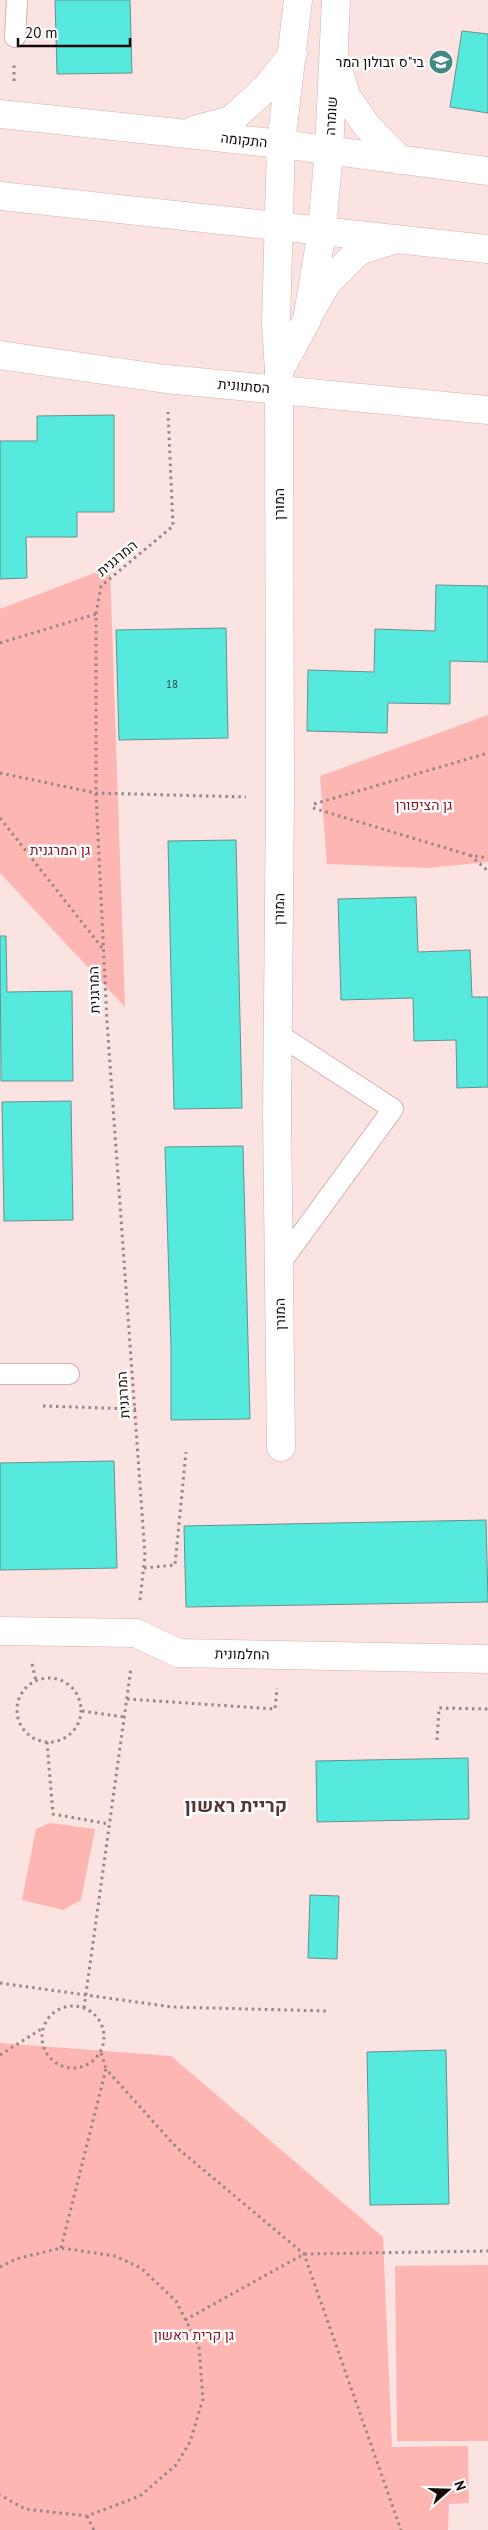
<svg xmlns="http://www.w3.org/2000/svg" width="488" height="2530" viewBox="0 0 488 2530" font-family="'PT Sans',Heebo,sans-serif">
  <style>
    .green { fill: #fdb6b2 }
    .building { fill: #56e9de; stroke: #68908c }
    .lines { fill: none; stroke-linecap: round; stroke-linejoin: round }
    .service-casing { stroke: #d6b0ae; stroke-width: 22 }
    .pedestrian-casing { stroke: #d6b0ae; stroke-width: 29 }
    .minor-casing { stroke: #d6b0ae; stroke-width: 29 }
    .tertiary-casing { stroke: #d6b0ae; stroke-width: 29 }
    .path { stroke: #988685; stroke-width: 3; stroke-dasharray: 2.5 4; stroke-linecap: butt }
    .service { stroke: #fff; stroke-width: 20 }
    .pedestrian { stroke: #fff; stroke-width: 28 }
    .minor { stroke: #fff; stroke-width: 28 }
    .tertiary { stroke: #fff; stroke-width: 28 }
    .labels { text-anchor: middle; dominant-baseline: central; stroke-width: 5; stroke-linejoin: round; paint-order: stroke }
    .number-label { font-size: 11px; fill: #26423e }
    .poi-label { font-size: 14px; fill: #160a09; stroke: #fff; text-anchor: end }
    .street-label { font-size: 14px; fill: #160a09; stroke: #fff }
    .park-label { font-size: 14px; fill: #8d1220; stroke: #fff }
    .district-label { font-size: 19px; font-weight: bold; fill: #553635; stroke: #fff }
  </style>
  <rect width="100%" height="100%" fill="#fbe3e2"/>
  <g class="green">
    <path d="M 110,567 L 125,1007 L 0,873 L 0,609 Z"/>
    <path d="M 488,715 L 488,862 L 428,868 L 327,864 L 320,776 Z"/>
    <path d="M 50,1823 L 95,1829 L 81,1900 L 63,1910 L 22,1900 L 36,1829 Z"/>
    <path d="M 0,2043 L 171,2056 L 383,2237 L 392,2447 L 468,2446 L 469,2503 L 449,2504 L 448,2530 L 0,2530 Z"/>
    <path d="M 488,2265 L 488,2441 L 397,2441 L 395,2266 Z"/>
  </g>
  <g class="building">
    <path d="M 55,0 L 130,0 L 132,73 L 57,74 Z"/>
    <path d="M 462,31 L 488,34 L 488,113 L 450,107 Z"/>
    <path d="M 114,415 L 114,512 L 77,512 L 77,537 L 26,537 L 27,578 L 0,579 L 0,441 L 37,441 L 37,416 Z"/>
    <path d="M 436,585 L 488,586 L 488,662 L 450,661 L 450,704 L 388,703 L 387,733 L 307,731 L 308,670 L 374,672 L 375,629 L 435,631 Z"/>
    <path d="M 226,628 L 228,738 L 119,740 L 116,630 Z"/>
    <path d="M 236,840 L 242,1108 L 174,1109 L 168,841 Z"/>
    <path d="M 416,897 L 418,952 L 470,950 L 472,997 L 488,997 L 488,1087 L 457,1088 L 456,1040 L 414,1041 L 413,998 L 341,1000 L 338,899 Z"/>
    <path d="M 0,936 L 6,936 L 7,992 L 72,991 L 73,1081 L 1,1081 Z"/>
    <path d="M 71,1101 L 73,1220 L 4,1221 L 2,1102 Z"/>
    <path d="M 243,1146 L 250,1419 L 171,1420 L 171,1348 L 165,1147 Z"/>
    <path d="M 114,1461 L 117,1568 L 0,1570 L 0,1463 Z"/>
    <path d="M 486,1520 L 488,1602 L 186,1607 L 184,1526 Z"/>
    <path d="M 468,1758 L 469,1819 L 317,1822 L 316,1761 Z"/>
    <path d="M 310,1895 L 339,1896 L 337,1959 L 308,1958 Z"/>
    <path d="M 446,2050 L 449,2204 L 370,2205 L 367,2052 Z"/>
  </g>
  <g class="lines">
    <defs>
      <g id="service">
        <path d="M 15,37 L 17,0"/>
        <path d="M 278,1034 L 393,1109 L 279,1265"/>
        <path d="M 0,1374 L 69,1374"/>
      </g>
      <path id="pedestrian" d="M 0,1631 L 136,1633 L 178,1653 L 488,1659"/>
      <g id="minor">
        <path d="M 0,355 L 166,379 L 488,410"/>
        <path d="M 279,371 L 307,320 L 322,231 L 329,150 L 336,0"/>
        <path d="M 281,1447 L 277,1114 L 280,798 L 279,371 L 276,323 L 281,144 L 298,0"/>
      </g>
      <g id="tertiary">
        <path d="M 334,55 L 346,96 L 367,126 L 400,160"/>
        <path d="M 0,114 L 281,144 L 488,171"/>
        <path d="M 194,130 L 231,120 L 267,87 L 293,54"/>
        <path d="M 0,196 L 488,249"/>
        <path d="M 308,316 L 327,283 L 359,251 L 390,241"/>
      </g>
    </defs>
    <use href="#service" class="service-casing"/>
    <use href="#pedestrian" class="pedestrian-casing"/>
    <use href="#minor" class="minor-casing"/>
    <use href="#tertiary" class="tertiary-casing"/>
    <g class="path">
      <path d="M 14,81 L 14,65"/>
      <path d="M 0,643 L 96,614"/>
      <path d="M 0,773 L 96,793 L 246,797"/>
      <path d="M 314,804 L 488,753"/>
      <path d="M 313,808 L 469,855 L 488,858"/>
      <path d="M 0,818 L 103,949"/>
      <path d="M 470,855 L 488,871"/>
      <path d="M 43,1406 L 136,1409"/>
      <path d="M 144,1568 L 175,1565 L 186,1452"/>
      <path d="M 140,1600 L 145,1555 L 107,1022 L 96,793 L 96,614 L 101,586 L 173,526 L 168,412"/>
      <path d="M 32,1664 L 36,1681"/>
      <circle cx="49" cy="1710" r="32"/>
      <path d="M 127,1699 L 275,1709 L 277,1688"/>
      <path d="M 82,1711 L 124,1717"/>
      <path d="M 437,1740 L 439,1708 L 488,1709"/>
      <path d="M 47,1742 L 53,1814 L 109,1824"/>
      <path d="M 0,1983 L 172,2007 L 328,2011"/>
      <circle cx="73" cy="2037" r="31"/>
      <path d="M 84,2008 L 131,1668"/>
      <path d="M 101,2053 L 106,2069"/>
      <path d="M 0,2055 L 43,2028"/>
      <path d="M 61,2248 L 106,2069 L 176,2147 L 304,2254 L 401,2530"/>
      <path d="M 0,2267 L 16,2259 L 61,2248 L 115,2256 L 141,2268 L 176,2301 L 199,2346 L 203,2399 L 190,2442 L 176,2465 L 140,2496 L 87,2516 L 25,2509 L 0,2495"/>
      <path d="M 185,2320 L 304,2254 L 488,2251"/>
      <path d="M 87,2516 L 94,2530"/>
    </g>
    <use href="#service" class="service"/>
    <use href="#pedestrian" class="pedestrian"/>
    <use href="#minor" class="minor"/>
    <use href="#tertiary" class="tertiary"/>
  </g>
  <defs>
    <symbol id="school-disc" viewBox="-11 -11 22 22"><circle r="9.5" fill="#428983" stroke="#fff"/><path d="M0-5L7-2L0 1L-7-2ZM-4 1L0 2.5L4 1V4Q0 6-4 4Z" fill="#fff"/></symbol>
  </defs>
  <g fill-rule="evenodd">
    <use href="#school-disc" x="427" y="48" width="28" height="28"/>
  </g>
  <g class="labels">
    <g class="number-label">
      <text x="172" y="684">18</text>
    </g>
    <g class="poi-label">
      <text x="424" y="62">בי"ס זבולון המר</text>
    </g>
    <g class="street-label">
      <text transform="translate(331 116) rotate(-87)">שומרה</text>
      <text transform="translate(244 140) rotate(6)">התקומה</text>
      <text transform="translate(244 386) rotate(5)">הסתוונית</text>
      <text transform="translate(279 504) rotate(-90)">המורן</text>
      <text transform="translate(117 558) rotate(-40)">המרגנית</text>
      <text transform="translate(279 909) rotate(-89)">המורן</text>
      <text transform="translate(94 990) rotate(-92)">המרגנית</text>
      <text transform="translate(280 1314) rotate(-91)">המורן</text>
      <text transform="translate(123 1395) rotate(-94)">המרגנית</text>
      <text transform="translate(242 1654) rotate(1)">החלמונית</text>
    </g>
    <g class="park-label">
      <text x="424" y="805">גן הציפורן</text>
      <text x="60" y="850">גן המרגנית</text>
      <text x="194" y="2335">גן קרית ראשון</text>
    </g>
    <g class="district-label">
      <text x="236" y="1805">קריית ראשון</text>
    </g>
  </g>
  <g transform="translate(448 2490) rotate(70)" stroke="#ffffff" stroke-width="4" paint-order="stroke">
  <path d="M0-4L9 19L0 12L-9 19Z" fill="#160a09"/>
  <text y="-8" font-size="14" font-weight="bold" text-anchor="middle" fill="#160a09">N</text>
  </g>
  <path d="M18 38v8h112v-8" fill="none" stroke="#160a09" stroke-width="2.5"/>
  <text x="25" y="38" font-size="15" fill="#160a09" stroke="#ffffff" stroke-width="4" paint-order="stroke">20 m</text>
</svg>
